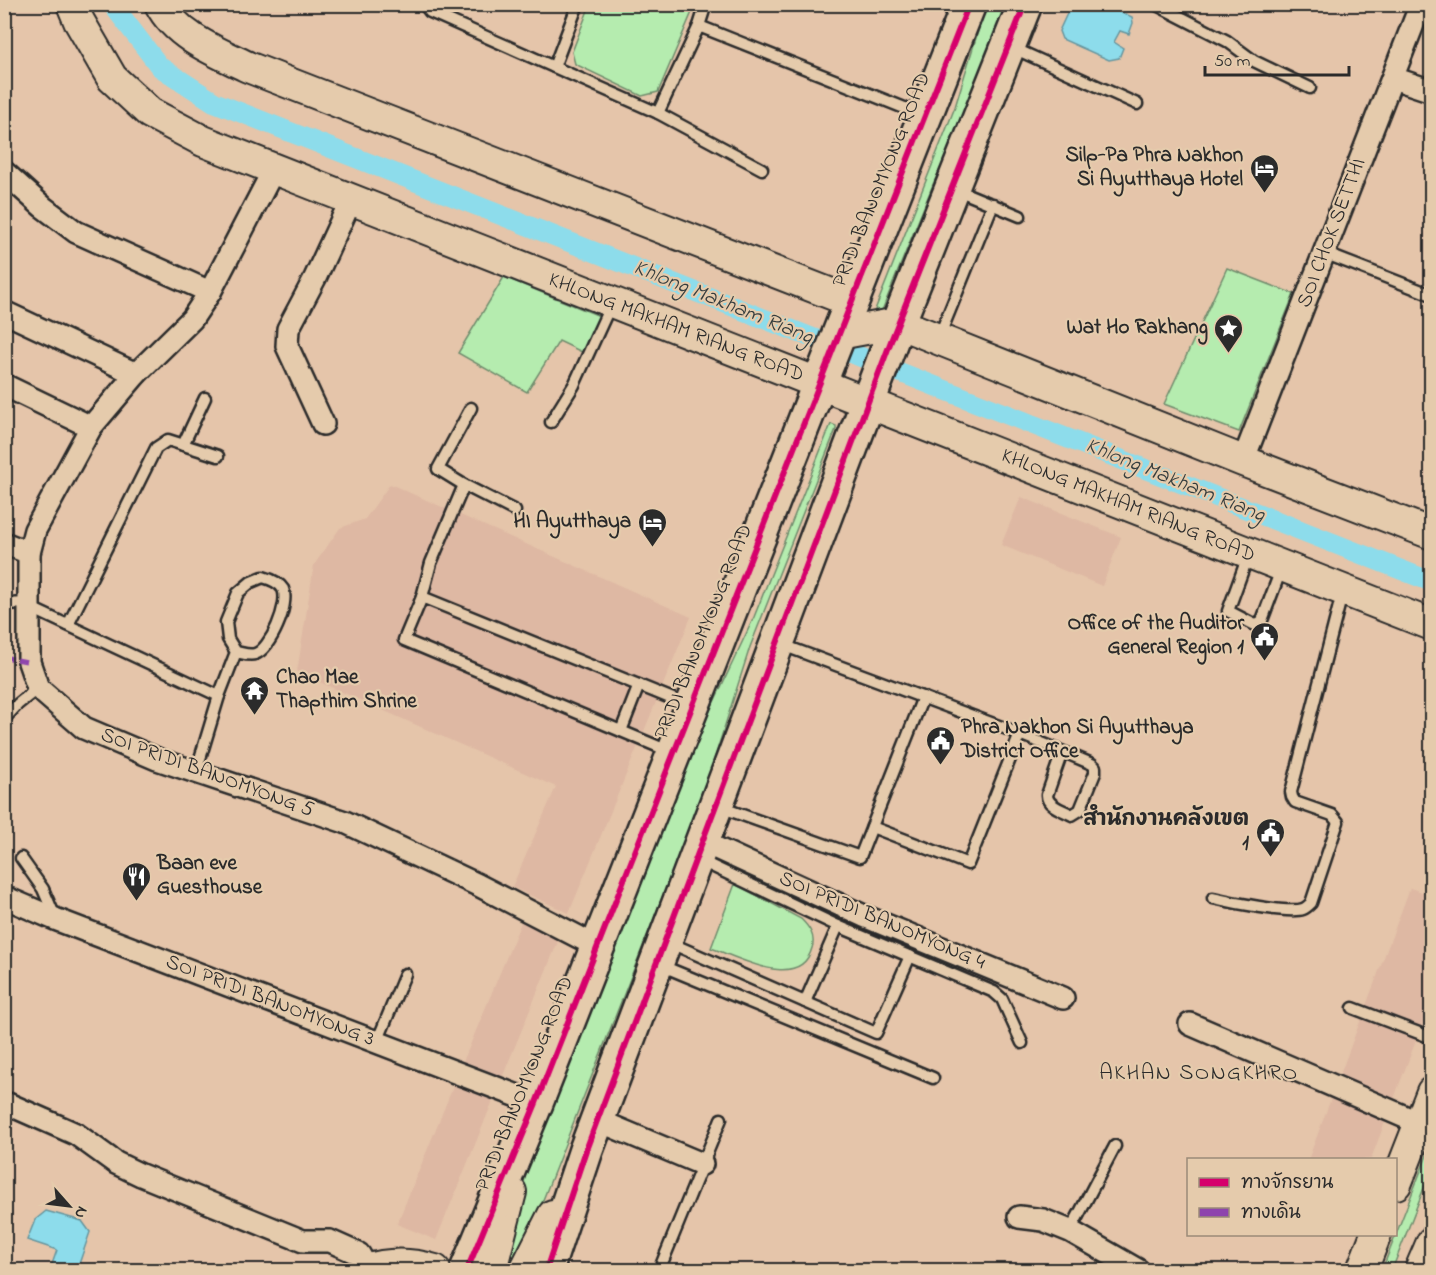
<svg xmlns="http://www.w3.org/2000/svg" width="1436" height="1275" viewBox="0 0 1436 1275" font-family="'Indie Flower','Playpen Sans Thai',sans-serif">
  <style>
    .built { fill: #deb8a3 }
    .green { fill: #b5ecaf; stroke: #708c6d; stroke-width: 1.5 }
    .water { fill: #8ddceb; stroke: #66959e; stroke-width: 1.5 }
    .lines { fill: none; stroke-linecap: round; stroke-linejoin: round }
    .canal { stroke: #8ddceb; stroke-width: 20 }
    .lane-casing { stroke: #2b2b2b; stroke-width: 15 }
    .street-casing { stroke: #2b2b2b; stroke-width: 26 }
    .secondary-casing { stroke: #2b2b2b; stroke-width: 34 }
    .primary-casing { stroke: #2b2b2b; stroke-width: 38 }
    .lane { stroke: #e5cbac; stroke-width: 10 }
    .street { stroke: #e5cbac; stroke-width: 21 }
    .secondary { stroke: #e5cbac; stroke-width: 30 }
    .primary { stroke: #e5cbac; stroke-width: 33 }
    .quiet { stroke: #8e44ad; stroke-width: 4.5; stroke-dasharray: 9 4.5; stroke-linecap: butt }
    .cycleway-casing { stroke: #e5cbac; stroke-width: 10 }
    .cycleway { stroke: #d6006c; stroke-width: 6 }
    .labels { text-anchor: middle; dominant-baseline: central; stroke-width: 4.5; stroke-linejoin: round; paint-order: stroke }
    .poi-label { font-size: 21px; font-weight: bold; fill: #2b2b2b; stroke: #e5cbac; text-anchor: end }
    .street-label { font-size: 21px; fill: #2b2b2b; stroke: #e5cbac }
    .water-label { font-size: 22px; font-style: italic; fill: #353d3e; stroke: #e5cbac }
    .neighbourhood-label { font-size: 22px; letter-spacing: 1.5px; fill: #2b2b2b; stroke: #e5cbac }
  </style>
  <rect width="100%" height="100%" fill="#e5c5aa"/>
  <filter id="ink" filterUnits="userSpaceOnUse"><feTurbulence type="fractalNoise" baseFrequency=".0167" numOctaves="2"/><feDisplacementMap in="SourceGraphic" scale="12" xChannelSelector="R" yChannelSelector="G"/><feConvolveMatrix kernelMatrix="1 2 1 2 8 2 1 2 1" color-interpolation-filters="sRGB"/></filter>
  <g filter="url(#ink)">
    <g class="built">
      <path d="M 390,484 L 691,617 L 569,913 L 512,887 L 556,787 L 297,672 L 314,565 L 340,528 L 365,519 Z"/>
      <path d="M 1021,497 L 1121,537 L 1102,586 L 1001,545 Z"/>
      <path d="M 1410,888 L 1431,895 L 1431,1001 L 1371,1159 L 1308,1160 Z"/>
      <path d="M 522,920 L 559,939 L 502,1078 L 463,1062 Z"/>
      <path d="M 455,1082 L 494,1098 L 436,1240 L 397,1224 Z"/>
    </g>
    <g class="green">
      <path d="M 590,5 L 695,5 L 658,92 L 642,96 L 575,64 L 572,52 Z"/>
      <path d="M 986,5 L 1014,5 L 995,53 L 934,182 L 879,318 L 873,315 L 955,107 Z"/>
      <path d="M 1227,268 L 1294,294 L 1239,432 L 1164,404 Z"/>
      <path d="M 504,277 L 602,317 L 584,353 L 559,341 L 527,392 L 458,353 Z"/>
      <path d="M 831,424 L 836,426 L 836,429 L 750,647 L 704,791 L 530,1233 L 512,1270 L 500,1270 L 531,1156 L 690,753 L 754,617 Z"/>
      <path d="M 735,884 L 801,919 C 809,927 816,936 812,948 C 800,992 738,957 711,948 Z"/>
      <path d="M 1431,1145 L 1431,1170 L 1392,1270 L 1382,1270 Z"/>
    </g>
    <g class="water">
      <path d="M 1071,5 L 1106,5 L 1132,17 L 1133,23 L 1129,34 L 1120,31 L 1114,42 L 1123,48 L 1119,58 L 1109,60 L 1062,39 L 1059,31 Z"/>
      <path d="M 46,1211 L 82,1221 L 90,1232 L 77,1270 L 50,1270 L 57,1250 L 27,1240 L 35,1220 Z"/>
    </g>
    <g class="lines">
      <path class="canal" d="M 112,4 L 160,67 L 214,102 L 1432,582"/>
      <defs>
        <g id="lane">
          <path d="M 424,4 L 430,12 L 554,67"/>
          <path d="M 578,4 L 554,67 L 658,113 L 699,26 L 706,4"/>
          <path d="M 1155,4 L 1227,41 L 1254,61 L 1310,88"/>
          <path d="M 699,26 L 922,115"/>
          <path d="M 1011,47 L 1137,104"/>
          <path d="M 658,113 L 762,169"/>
          <path d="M 955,189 L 1020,216"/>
          <path d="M 1324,253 L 1432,295"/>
          <path d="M 939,337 L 993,204"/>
          <path d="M 471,408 L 438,469 L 464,485 L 515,511"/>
          <path d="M 551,422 L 574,385 L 612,302"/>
          <path d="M 183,445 L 205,398"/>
          <path d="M 1248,556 L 1228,611 L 1255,625 L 1261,623 L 1282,567"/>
          <path d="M 422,597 L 431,563 L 464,485"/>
          <path d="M 4,604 L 29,603"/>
          <path d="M 29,607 L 219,696 L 196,772"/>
          <path d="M 68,625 L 156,448 L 168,440 L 218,456"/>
          <path d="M 780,644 L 1007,729 C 1035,740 1064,752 1092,764 L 1095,767 L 1095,773 L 1080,810 L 1072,815 C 1063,810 1047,806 1047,795 L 1062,752"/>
          <path d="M 219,696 L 236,652 C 242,653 249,656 255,654 C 270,650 290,604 283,589 C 279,582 270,579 263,577 L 251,582 L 238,593 L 226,622 L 228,639 L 236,652"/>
          <path d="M 4,719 L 18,704 L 38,688"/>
          <path d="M 621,731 L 639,685"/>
          <path d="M 671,752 L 404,640 L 422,597 L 690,706"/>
          <path d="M 720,807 L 860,857 L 923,697"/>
          <path d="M 872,827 L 968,864 L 1020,734"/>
          <path d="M 21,858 L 43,889 L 55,917"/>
          <path d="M 1213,898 C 1230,902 1289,914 1303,909 C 1306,908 1309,905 1311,903 L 1338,822 L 1332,815 L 1295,802 L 1292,797 L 1291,792 L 1343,590"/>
          <path d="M 838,926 L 994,992 L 1002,999 L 1022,1043"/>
          <path d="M 668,942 L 805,1002 L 838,926 L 699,860"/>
          <path d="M 660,965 L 933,1078"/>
          <path d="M 805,1002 L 876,1033 L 910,956"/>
          <path d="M 1353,1008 L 1432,1038"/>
          <path d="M 377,1042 L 405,974"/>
          <path d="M 1070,1231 L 1115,1146"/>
          <path d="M 660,1268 L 721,1119"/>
        </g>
        <g id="street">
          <path d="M 1393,78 L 1432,91"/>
          <path d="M 274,169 L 210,292 L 192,319 L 136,374 L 91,427 L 35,530 L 29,553 L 29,662 L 38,688 L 84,728 L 157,759 L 345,822 L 478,885 L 598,947"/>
          <path d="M 4,172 L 43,207 L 76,232 L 210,292"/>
          <path d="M 4,312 L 136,374"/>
          <path d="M 4,385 L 91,427"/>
          <path d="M 323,424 L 287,346 L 288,329 L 315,278 L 351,200"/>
          <path d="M 1243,461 L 1421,4"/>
          <path d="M 4,543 L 29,553"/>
          <path d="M 703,842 L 864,916 L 1063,998"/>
          <path d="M 4,897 L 55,919 L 536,1103"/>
          <path d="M 1190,1024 L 1419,1123"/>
          <path d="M 8,1104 L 76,1134 L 116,1163 L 141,1175 L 303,1241 L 330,1241 L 359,1254 L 368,1270"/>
          <path d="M 597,1120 L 702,1164"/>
          <path d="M 1019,1217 L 1043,1220 L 1070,1231 L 1138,1270"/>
        </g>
        <g id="secondary">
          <path d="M 72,4 L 79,21 L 112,78 L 150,113 L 203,141 L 1432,625"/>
          <path d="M 160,4 C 177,37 217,52 248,67 L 852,302"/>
          <path d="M 839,334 L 898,323 L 1243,461 L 1432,534"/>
          <path d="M 1396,1184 L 1432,1092"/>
          <path d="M 367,1270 C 390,1262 411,1263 435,1270"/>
          <path d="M 491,1270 L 511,1192"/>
          <path d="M 525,1270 L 553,1215"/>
          <path d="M 1362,1270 L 1376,1234"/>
          <path d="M 1420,1270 L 1432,1242"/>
        </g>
        <g id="primary">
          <path d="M 467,1270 L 536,1103 L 969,4"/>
          <path d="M 546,1270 L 586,1150 L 891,341 L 1025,4"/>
        </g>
      </defs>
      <use href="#lane" class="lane-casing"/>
      <use href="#street" class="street-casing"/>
      <use href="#secondary" class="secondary-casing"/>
      <use href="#primary" class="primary-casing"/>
      <use href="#lane" class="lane"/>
      <use href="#street" class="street"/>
      <use href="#secondary" class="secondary"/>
      <use href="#primary" class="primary"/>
      <path class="quiet" d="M 4,657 L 29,662"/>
      <defs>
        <g id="cycleway">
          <path d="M 467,1270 L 536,1103 L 969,4"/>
          <path d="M 546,1270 L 586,1150 L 891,341 L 1025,4"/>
        </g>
      </defs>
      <use href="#cycleway" class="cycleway-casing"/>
      <use href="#cycleway" class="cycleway"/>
    </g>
  </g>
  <defs>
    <symbol id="hotel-pin" viewBox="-11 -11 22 30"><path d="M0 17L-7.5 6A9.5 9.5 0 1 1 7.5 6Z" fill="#2b2b2b" stroke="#e5cbac"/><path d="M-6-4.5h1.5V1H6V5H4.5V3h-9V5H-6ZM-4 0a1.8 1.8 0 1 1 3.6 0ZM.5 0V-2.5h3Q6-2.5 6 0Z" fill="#fff"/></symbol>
    <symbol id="sight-pin" viewBox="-11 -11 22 30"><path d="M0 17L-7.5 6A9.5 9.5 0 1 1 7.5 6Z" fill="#2b2b2b" stroke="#e5cbac"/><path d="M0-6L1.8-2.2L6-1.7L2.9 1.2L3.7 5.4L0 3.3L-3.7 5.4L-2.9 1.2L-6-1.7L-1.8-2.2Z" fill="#fff"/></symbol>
    <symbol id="civic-pin" viewBox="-11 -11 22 30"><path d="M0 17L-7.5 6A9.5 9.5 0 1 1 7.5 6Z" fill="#2b2b2b" stroke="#e5cbac"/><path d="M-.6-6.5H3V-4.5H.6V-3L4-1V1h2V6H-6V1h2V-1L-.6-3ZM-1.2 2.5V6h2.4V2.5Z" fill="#fff"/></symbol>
    <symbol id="temple-pin" viewBox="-11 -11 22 30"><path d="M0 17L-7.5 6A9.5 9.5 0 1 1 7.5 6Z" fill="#2b2b2b" stroke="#e5cbac"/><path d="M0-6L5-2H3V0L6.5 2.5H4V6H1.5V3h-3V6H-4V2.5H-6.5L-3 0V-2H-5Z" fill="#fff"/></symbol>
    <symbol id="restaurant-pin" viewBox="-11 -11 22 30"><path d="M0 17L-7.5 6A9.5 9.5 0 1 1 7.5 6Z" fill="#2b2b2b" stroke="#e5cbac"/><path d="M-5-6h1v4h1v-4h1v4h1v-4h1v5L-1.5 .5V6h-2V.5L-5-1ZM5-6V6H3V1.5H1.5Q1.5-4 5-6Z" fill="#fff"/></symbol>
  </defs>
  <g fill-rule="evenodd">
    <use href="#hotel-pin" x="1248" y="152" width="33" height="45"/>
    <use href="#sight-pin" x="1212" y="312" width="33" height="45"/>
    <use href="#hotel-pin" x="636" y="506" width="33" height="45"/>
    <use href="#civic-pin" x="1248" y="620" width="33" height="45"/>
    <use href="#temple-pin" x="238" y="674" width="33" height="45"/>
    <use href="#civic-pin" x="924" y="724" width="33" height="45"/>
    <use href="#civic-pin" x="1254" y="816" width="33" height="45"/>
    <use href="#restaurant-pin" x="120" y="860" width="33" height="45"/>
  </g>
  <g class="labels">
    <g class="poi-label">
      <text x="1243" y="156">Silp-Pa Phra Nakhon<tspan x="1243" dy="24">Si Ayutthaya Hotel</tspan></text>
      <text x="1208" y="328">Wat Ho Rakhang</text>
      <text x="631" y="522">HI Ayutthaya</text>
      <text x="1244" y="624">Office of the Auditor<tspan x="1244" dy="24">General Region 1</tspan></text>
      <text x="276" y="678" text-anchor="start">Chao Mae<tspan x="276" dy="24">Thapthim Shrine</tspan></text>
      <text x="961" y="728" text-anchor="start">Phra Nakhon Si Ayutthaya<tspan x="961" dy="24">District Office</tspan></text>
      <text x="1249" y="820">สำนักงานคลังเขต<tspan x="1249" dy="24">1</tspan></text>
      <text x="157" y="864" text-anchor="start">Baan eve<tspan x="157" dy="24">Guesthouse</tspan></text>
    </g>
    <g class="street-label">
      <text transform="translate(882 180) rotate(-68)">PRIDI BANOMYONG ROAD</text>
      <text transform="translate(1332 233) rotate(-69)">SOI CHOK SETTHI</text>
      <text transform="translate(676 328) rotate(21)">KHLONG MAKHAM RIANG ROAD</text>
      <text transform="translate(1128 506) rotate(22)">KHLONG MAKHAM RIANG ROAD</text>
      <text transform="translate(704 632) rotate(-68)">PRIDI BANOMYONG ROAD</text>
      <text transform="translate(207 773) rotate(20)">SOI PRIDI BANOMYONG 5</text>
      <text transform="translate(882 921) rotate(23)">SOI PRIDI BANOMYONG 4</text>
      <text transform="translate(270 1001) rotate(21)">SOI PRIDI BANOMYONG 3</text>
      <text transform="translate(525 1084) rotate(-68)">PRIDI BANOMYONG ROAD</text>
    </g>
    <g class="water-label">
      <text transform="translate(723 303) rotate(22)">Khlong Makham Riang</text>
      <text transform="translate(1175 481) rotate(22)">Khlong Makham Riang</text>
    </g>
    <g class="neighbourhood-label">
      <text x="1199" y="1074">AKHAN SONGKHRO</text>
    </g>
  </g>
  <rect width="1436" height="1275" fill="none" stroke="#e5cbac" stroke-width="24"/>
  <rect x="12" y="12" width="1412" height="1251" fill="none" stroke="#2b2b2b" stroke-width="2" filter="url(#ink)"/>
  <rect x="1187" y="1158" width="210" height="78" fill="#e5cbac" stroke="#9b8b78" stroke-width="1.5"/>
  <rect x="1199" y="1178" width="30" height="9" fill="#d6006c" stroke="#9b8b78" stroke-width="1.5"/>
  <text x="1241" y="1188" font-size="18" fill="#2b2b2b">ทางจักรยาน</text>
  <rect x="1199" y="1208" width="30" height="9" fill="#8e44ad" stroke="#9b8b78" stroke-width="1.5"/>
  <text x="1241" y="1218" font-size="18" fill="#2b2b2b">ทางเดิน</text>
  <g transform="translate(69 1206) rotate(118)" stroke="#e5cbac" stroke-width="4.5" paint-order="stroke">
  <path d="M0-4.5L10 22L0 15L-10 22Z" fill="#2b2b2b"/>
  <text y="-9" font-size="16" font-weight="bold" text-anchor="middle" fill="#2b2b2b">N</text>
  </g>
  <path d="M1205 66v9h144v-9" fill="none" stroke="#2b2b2b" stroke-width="3"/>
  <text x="1214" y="66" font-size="18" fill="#2b2b2b" stroke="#e5cbac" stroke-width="4.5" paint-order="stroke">50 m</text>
</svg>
